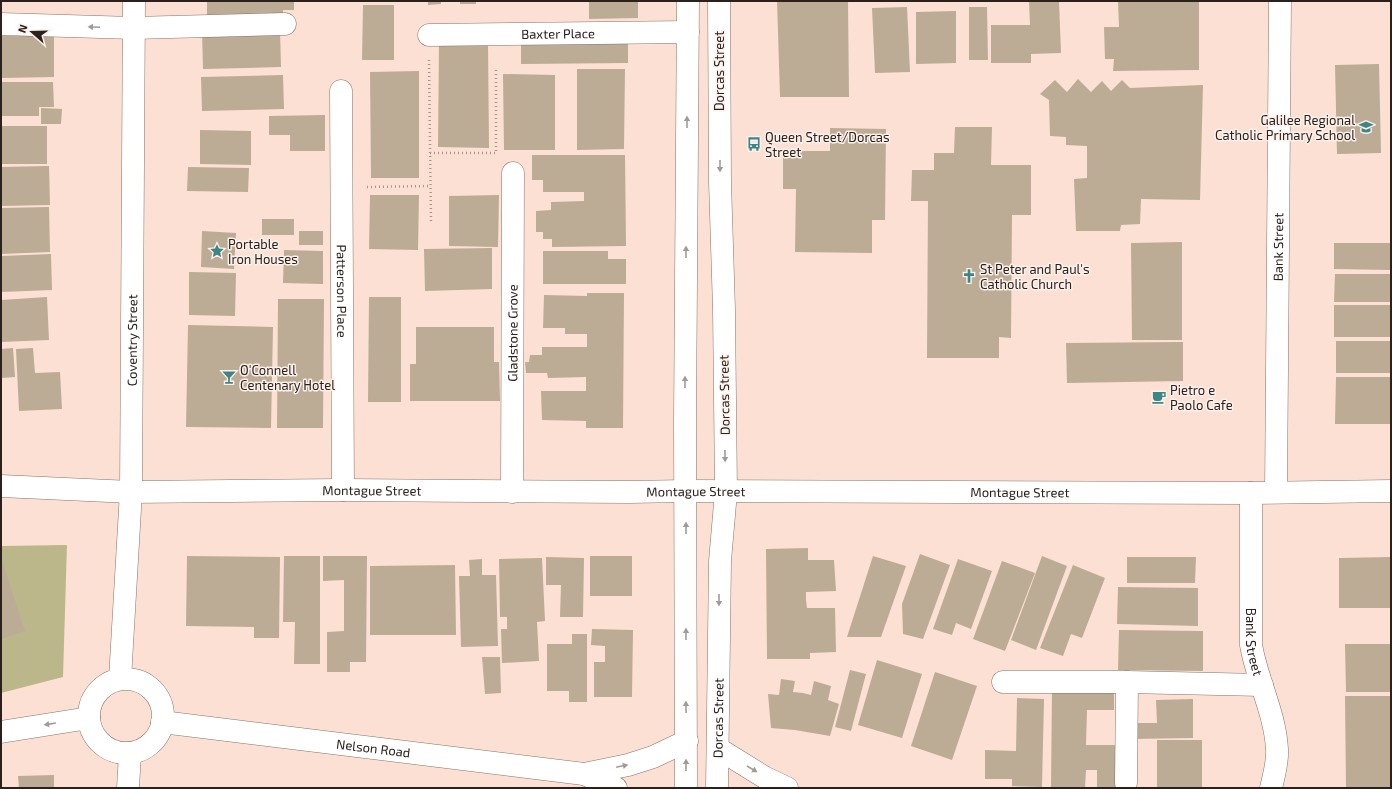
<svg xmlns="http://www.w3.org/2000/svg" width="1392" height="789" viewBox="0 0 1392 789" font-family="'Exo 2',sans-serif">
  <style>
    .green { fill: #bbb78b }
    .building { fill: #bcab95 }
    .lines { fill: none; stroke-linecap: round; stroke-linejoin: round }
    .minor-casing { stroke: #8a7167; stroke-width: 23 }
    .path { stroke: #aa948b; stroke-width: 2.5; stroke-dasharray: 1 3; stroke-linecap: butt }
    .minor { stroke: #fff; stroke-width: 22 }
    .oneway { fill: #a09b99 }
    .labels { text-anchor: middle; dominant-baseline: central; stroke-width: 3; stroke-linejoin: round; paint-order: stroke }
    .street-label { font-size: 13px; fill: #2b201c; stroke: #fdf1ec }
    .poi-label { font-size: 13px; fill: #2b201c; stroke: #fdf1ec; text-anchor: start }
  </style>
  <rect width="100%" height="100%" fill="#fde0d4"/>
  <path class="green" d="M 67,545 L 63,677 L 1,693 L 1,546 Z"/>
  <g class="building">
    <path d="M 207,1 L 294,1 L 294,10 L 283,10 L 283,21 L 207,23 Z"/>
    <path d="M 428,1 L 441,1 L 441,4 L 428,5 Z"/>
    <rect x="460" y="1" width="16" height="3"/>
    <path d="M 589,1 L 638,1 L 638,18 L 589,19 Z"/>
    <path d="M 777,1 L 848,1 L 849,97 L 780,97 Z"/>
    <path d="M 1029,1 L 1059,1 L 1061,53 L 1031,54 L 1031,63 L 991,63 L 991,25 L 1030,25 Z"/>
    <path d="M 1118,1 L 1199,1 L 1199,70 L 1113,71 L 1114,59 L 1105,59 L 1104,27 L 1119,27 Z"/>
    <path d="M 363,5 L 394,5 L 394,60 L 362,60 Z"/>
    <path d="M 907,7 L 910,72 L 875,73 L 872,8 Z"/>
    <path d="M 969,7 L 987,7 L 988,60 L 969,60 Z"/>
    <path d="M 956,11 L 956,63 L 916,64 L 916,12 Z"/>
    <path d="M 280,29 L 281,67 L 203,69 L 202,31 Z"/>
    <path d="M 1,36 L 54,36 L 54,77 L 1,78 Z"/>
    <path d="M 628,36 L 628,63 L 521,64 L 521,44 Z"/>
    <path d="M 439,42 L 488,42 L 489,148 L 438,147 Z"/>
    <path d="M 1379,64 L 1381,153 L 1337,154 L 1335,65 Z"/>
    <path d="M 577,69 L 625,69 L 624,149 L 577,150 Z"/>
    <path d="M 419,71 L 419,178 L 371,178 L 370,72 Z"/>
    <path d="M 503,74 L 555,75 L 555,150 L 504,150 Z"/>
    <path d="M 283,75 L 284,109 L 202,111 L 201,77 Z"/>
    <path d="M 1078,79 L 1091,92 L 1102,81 L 1111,91 L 1122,80 L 1130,88 L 1203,85 L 1200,200 L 1141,199 L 1140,224 L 1121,225 L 1120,231 L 1076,231 L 1074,179 L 1087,178 L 1087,146 L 1066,145 L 1066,137 L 1050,136 L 1049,100 L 1040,94 L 1055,80 L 1067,92 Z"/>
    <path d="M 1,82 L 53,82 L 54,107 L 39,107 L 39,116 L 1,116 Z"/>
    <path d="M 41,108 L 62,109 L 61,124 L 41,124 Z"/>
    <path d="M 325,115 L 325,151 L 290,151 L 290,135 L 269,135 L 269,116 Z"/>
    <rect x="1" y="126" width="46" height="38"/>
    <path d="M 955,127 L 992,127 L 991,165 L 1031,165 L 1031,215 L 1012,215 L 1011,338 L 999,337 L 999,358 L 927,358 L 928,201 L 911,201 L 912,170 L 934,170 L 934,153 L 954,153 Z"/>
    <path d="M 830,128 L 886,129 L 885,220 L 872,220 L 872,253 L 795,252 L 796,189 L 783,189 L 783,151 L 830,151 Z"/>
    <path d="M 200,130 L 251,131 L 251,165 L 200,164 Z"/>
    <path d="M 532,155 L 625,155 L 626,246 L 552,247 L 552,239 L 543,239 L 543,232 L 536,232 L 536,211 L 551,210 L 551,202 L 584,201 L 584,192 L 543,192 L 543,180 L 532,180 Z"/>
    <path d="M 49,166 L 50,205 L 1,206 L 1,167 Z"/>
    <path d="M 188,167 L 249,168 L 248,192 L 187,191 Z"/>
    <path d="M 370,195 L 419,195 L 418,250 L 369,249 Z"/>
    <path d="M 499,195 L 498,247 L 449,246 L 449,196 Z"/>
    <path d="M 49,207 L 50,252 L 1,254 L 1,208 Z"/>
    <rect x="262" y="219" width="32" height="16"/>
    <path d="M 202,231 L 236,233 L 234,269 L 201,267 Z"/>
    <rect x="299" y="231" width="24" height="14"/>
    <path d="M 1182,242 L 1182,340 L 1132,340 L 1131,243 Z"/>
    <path d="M 1334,243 L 1391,243 L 1391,270 L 1334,269 Z"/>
    <path d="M 492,248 L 492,289 L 425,291 L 424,249 Z"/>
    <path d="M 284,250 L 323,251 L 323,284 L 283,283 Z"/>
    <path d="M 543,251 L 608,251 L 608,259 L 626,259 L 626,284 L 543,284 Z"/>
    <path d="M 51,254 L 52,290 L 1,292 L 1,256 Z"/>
    <path d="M 189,272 L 236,273 L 235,316 L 189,315 Z"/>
    <path d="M 1335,274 L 1391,274 L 1391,302 L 1334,302 Z"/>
    <path d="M 587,293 L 624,293 L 623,428 L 586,428 L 586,421 L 542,420 L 541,391 L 586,391 L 586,377 L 548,378 L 547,373 L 526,373 L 525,362 L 529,362 L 530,355 L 542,355 L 542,347 L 587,347 L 587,334 L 565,334 L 565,328 L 543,328 L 544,295 L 587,296 Z"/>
    <path d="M 47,297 L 49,340 L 1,342 L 1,300 Z"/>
    <path d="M 369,297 L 401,297 L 401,402 L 368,402 Z"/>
    <path d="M 278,299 L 324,299 L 323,428 L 277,428 Z"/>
    <rect x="1334" y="305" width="57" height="32"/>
    <path d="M 188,325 L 273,327 L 271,428 L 186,427 Z"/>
    <path d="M 416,327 L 494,327 L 494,362 L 499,362 L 500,401 L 410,401 L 410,364 L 416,364 Z"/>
    <rect x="1336" y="341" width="55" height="32"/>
    <path d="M 1183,342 L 1183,381 L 1067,383 L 1066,343 Z"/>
    <path d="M 13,348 L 15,377 L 1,378 L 1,349 Z"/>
    <path d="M 33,348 L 35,373 L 60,372 L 62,409 L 19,411 L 16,349 Z"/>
    <path d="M 1336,377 L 1391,377 L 1391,424 L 1335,424 Z"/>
    <path d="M 808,548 L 808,560 L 834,560 L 836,591 L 806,592 L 806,600 L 807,608 L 835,608 L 836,652 L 810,653 L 810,659 L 767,659 L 766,549 Z"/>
    <path d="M 920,554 L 950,565 L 923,639 L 903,634 L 902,604 Z"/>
    <path d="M 187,556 L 280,557 L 279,638 L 254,638 L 254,627 L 186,626 Z"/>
    <path d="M 284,556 L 320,556 L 320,664 L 294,664 L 295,622 L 283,622 Z"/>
    <path d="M 323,556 L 367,556 L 366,662 L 350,662 L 350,672 L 327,672 L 327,632 L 344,631 L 344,580 L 323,581 Z"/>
    <rect x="590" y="556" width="42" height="40"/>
    <path d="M 873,556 L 906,566 L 881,637 L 847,637 Z"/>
    <path d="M 1042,556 L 1067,566 L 1036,650 L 1011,640 Z"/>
    <path d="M 546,557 L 584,558 L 583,617 L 560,617 L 561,585 L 546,585 Z"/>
    <path d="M 1127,557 L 1196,557 L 1195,583 L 1127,583 Z"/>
    <path d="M 1391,557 L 1391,608 L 1339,608 L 1339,558 Z"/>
    <path d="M 542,558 L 545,621 L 537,622 L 539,661 L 502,663 L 501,629 L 507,629 L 507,617 L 500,617 L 499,559 Z"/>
    <path d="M 482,559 L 482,575 L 496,575 L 498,646 L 461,647 L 459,576 L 470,576 L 469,560 Z"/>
    <path d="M 958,559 L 992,571 L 971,629 L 956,623 L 952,635 L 933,629 Z"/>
    <path d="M 1,561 L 2,561 L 25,631 L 1,639 Z"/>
    <path d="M 1002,561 L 1035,573 L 1005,651 L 973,639 Z"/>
    <path d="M 455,565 L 456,635 L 370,635 L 370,566 Z"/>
    <path d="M 1073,565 L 1105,578 L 1082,638 L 1071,634 L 1063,656 L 1040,648 Z"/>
    <path d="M 1118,587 L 1198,588 L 1198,626 L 1117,624 Z"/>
    <path d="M 592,629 L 633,630 L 632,697 L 594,697 L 594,662 L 605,662 L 605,646 L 591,645 Z"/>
    <path d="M 1119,630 L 1203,631 L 1203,671 L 1118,670 Z"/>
    <path d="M 572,634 L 587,634 L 587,702 L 569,702 L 569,691 L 547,691 L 547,644 L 572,644 Z"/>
    <path d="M 1345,644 L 1391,644 L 1391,692 L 1346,692 Z"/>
    <path d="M 482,657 L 500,657 L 501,693 L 485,694 Z"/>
    <path d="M 877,660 L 922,674 L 902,738 L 858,725 Z"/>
    <path d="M 850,670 L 866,674 L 851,731 L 835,727 Z"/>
    <path d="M 935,672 L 977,686 L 952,760 L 911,746 Z"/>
    <path d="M 781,679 L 795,681 L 793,692 L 803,693 L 811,695 L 814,681 L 831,686 L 828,700 L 839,704 L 830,736 L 795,730 L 771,728 L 768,694 L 779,695 Z"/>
    <path d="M 1052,689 L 1114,690 L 1114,710 L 1087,710 L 1086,745 L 1120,745 L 1120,788 L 1097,788 L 1097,770 L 1086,770 L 1085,788 L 1051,788 Z"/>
    <path d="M 1345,696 L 1391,696 L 1391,788 L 1346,788 Z"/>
    <path d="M 1017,698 L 1044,699 L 1042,787 L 1012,786 L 1012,779 L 985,779 L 985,750 L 1016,751 Z"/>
    <path d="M 1193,699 L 1193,738 L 1131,739 L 1130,723 L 1157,723 L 1156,700 Z"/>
    <rect x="1157" y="740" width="45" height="48"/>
    <path d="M 54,775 L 54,788 L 19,788 L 18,776 Z"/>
  </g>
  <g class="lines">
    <defs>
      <g id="minor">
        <path d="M 1,24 L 133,28 L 285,24"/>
        <path id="s1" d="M 429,35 L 688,32"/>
        <path id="s2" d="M 341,91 L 343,490"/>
        <path id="s3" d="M 1,486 L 131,492 L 343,490 L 629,492 L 685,491 L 1251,493 L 1391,491"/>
        <path id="s4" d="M 512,492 L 513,173"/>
        <path id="s5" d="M 1276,492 L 1280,1"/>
        <path id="s6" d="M 1251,493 L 1251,645 C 1257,680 1275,713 1277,749 C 1278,762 1274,775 1271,788"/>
        <path id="s7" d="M 120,679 L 131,492 L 134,1"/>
        <circle cx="126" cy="716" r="37"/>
        <path d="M 1003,682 L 1127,682 L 1262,685"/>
        <path id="s8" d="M 162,722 L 584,774 L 616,788"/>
        <path d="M 1,732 L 89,718"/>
        <path d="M 719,749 L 764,777 L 787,788"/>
        <path d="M 584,774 L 628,765 L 653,757 L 687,741"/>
        <path d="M 1126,783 L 1127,682"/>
        <path d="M 128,788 L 130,753"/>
        <path d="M 686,788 L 685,421 L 688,1"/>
        <path id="s9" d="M 717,788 L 720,561 L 726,492 L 724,309 L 720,182 L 719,1"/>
      </g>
    </defs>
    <use href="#minor" class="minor-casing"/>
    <g class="path">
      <path d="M 429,60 L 431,222"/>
      <path d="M 430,153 L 496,153 L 496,70"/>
      <path d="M 367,187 L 431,186"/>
    </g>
    <use href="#minor" class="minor"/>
  </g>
  <defs><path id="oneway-solid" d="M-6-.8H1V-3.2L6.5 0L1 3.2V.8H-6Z"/></defs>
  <g class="oneway">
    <use href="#oneway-solid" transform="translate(94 27) rotate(-178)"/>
    <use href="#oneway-solid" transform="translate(687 122) rotate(-90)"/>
    <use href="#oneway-solid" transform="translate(720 166) rotate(90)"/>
    <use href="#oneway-solid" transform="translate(686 252) rotate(-90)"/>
    <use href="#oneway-solid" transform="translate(685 382) rotate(-90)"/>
    <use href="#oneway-solid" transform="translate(725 456) rotate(89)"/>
    <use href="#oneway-solid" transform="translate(686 528) rotate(-90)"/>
    <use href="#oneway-solid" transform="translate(719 600) rotate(90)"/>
    <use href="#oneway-solid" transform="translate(686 634) rotate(-90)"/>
    <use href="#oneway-solid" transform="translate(686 707) rotate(-91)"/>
    <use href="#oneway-solid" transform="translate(50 724) rotate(171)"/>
    <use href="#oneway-solid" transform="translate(686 765) rotate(-89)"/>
    <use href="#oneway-solid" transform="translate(622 766) rotate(-12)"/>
    <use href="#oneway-solid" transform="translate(752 769) rotate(31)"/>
  </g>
  <defs>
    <symbol id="school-bare" viewBox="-9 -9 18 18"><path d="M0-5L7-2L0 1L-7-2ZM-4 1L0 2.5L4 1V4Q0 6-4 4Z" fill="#3e8685" stroke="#fdf1ec" stroke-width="2.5" paint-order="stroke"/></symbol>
    <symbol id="bus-bare" viewBox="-9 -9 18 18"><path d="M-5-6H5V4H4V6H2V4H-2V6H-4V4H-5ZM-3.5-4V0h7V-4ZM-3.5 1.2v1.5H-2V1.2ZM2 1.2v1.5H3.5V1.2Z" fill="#3e8685" stroke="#fdf1ec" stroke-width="2.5" paint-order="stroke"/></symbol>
    <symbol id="sight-bare" viewBox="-9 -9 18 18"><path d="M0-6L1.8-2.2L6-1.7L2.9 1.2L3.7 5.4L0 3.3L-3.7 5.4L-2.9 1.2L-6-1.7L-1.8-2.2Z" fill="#3e8685" stroke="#fdf1ec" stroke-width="2.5" paint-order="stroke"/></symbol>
    <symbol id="church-bare" viewBox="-9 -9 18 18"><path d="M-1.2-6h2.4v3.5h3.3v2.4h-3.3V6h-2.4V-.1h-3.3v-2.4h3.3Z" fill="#3e8685" stroke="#fdf1ec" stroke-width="2.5" paint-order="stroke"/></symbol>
    <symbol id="bar-bare" viewBox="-9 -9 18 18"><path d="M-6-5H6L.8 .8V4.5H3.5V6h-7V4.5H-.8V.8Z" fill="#3e8685" stroke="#fdf1ec" stroke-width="2.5" paint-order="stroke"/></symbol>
    <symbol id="cafe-bare" viewBox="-9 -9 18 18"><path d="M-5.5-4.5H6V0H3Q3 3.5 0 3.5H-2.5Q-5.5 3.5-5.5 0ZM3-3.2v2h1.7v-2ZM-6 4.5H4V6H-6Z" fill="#3e8685" stroke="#fdf1ec" stroke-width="2.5" paint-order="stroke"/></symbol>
  </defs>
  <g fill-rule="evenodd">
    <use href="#school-bare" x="1356" y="117" width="20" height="20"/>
    <use href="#bus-bare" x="744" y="134" width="20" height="20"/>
    <use href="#sight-bare" x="207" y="241" width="20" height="20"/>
    <use href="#church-bare" x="959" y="266" width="20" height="20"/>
    <use href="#bar-bare" x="219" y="367" width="20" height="20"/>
    <use href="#cafe-bare" x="1149" y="387" width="20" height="20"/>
  </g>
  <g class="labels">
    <g class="street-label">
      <text stroke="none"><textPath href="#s1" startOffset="129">Baxter Place</textPath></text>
      <text transform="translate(719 71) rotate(-90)">Dorcas Street</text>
      <text stroke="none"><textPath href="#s5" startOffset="245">Bank Street</textPath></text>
      <text stroke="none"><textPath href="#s2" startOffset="200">Patterson Place</textPath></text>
      <text stroke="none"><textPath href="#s4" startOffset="159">Gladstone Grove</textPath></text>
      <text stroke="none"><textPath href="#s7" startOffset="339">Coventry Street</textPath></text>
      <text transform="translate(724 395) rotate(-91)">Dorcas Street</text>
      <text stroke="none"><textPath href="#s3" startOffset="371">Montague Street</textPath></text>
      <text stroke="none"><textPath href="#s3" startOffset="695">Montague Street</textPath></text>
      <text stroke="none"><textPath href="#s3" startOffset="1019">Montague Street</textPath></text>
      <text stroke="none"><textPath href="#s6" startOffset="149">Bank Street</textPath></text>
      <text stroke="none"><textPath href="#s9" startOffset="70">Dorcas Street</textPath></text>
      <text stroke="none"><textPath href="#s8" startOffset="213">Nelson Road</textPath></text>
    </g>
    <g class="poi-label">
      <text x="1355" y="120" text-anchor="end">Galilee Regional<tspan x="1355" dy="15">Catholic Primary School</tspan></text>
      <text x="765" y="137">Queen Street/Dorcas<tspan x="765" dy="15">Street</tspan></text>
      <text x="228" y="244">Portable<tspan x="228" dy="15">Iron Houses</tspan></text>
      <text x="980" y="269">St Peter and Paul's<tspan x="980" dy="15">Catholic Church</tspan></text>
      <text x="240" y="370">O'Connell<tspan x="240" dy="15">Centenary Hotel</tspan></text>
      <text x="1170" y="390">Pietro e<tspan x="1170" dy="15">Paolo Cafe</tspan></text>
    </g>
  </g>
  <rect width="1392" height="789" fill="none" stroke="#2b201c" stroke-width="4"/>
  <g transform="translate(32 32) rotate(290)" stroke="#fdf1ec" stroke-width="3" paint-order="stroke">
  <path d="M0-3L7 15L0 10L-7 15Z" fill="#2b201c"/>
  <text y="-6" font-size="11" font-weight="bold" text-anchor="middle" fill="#2b201c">N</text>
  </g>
</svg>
